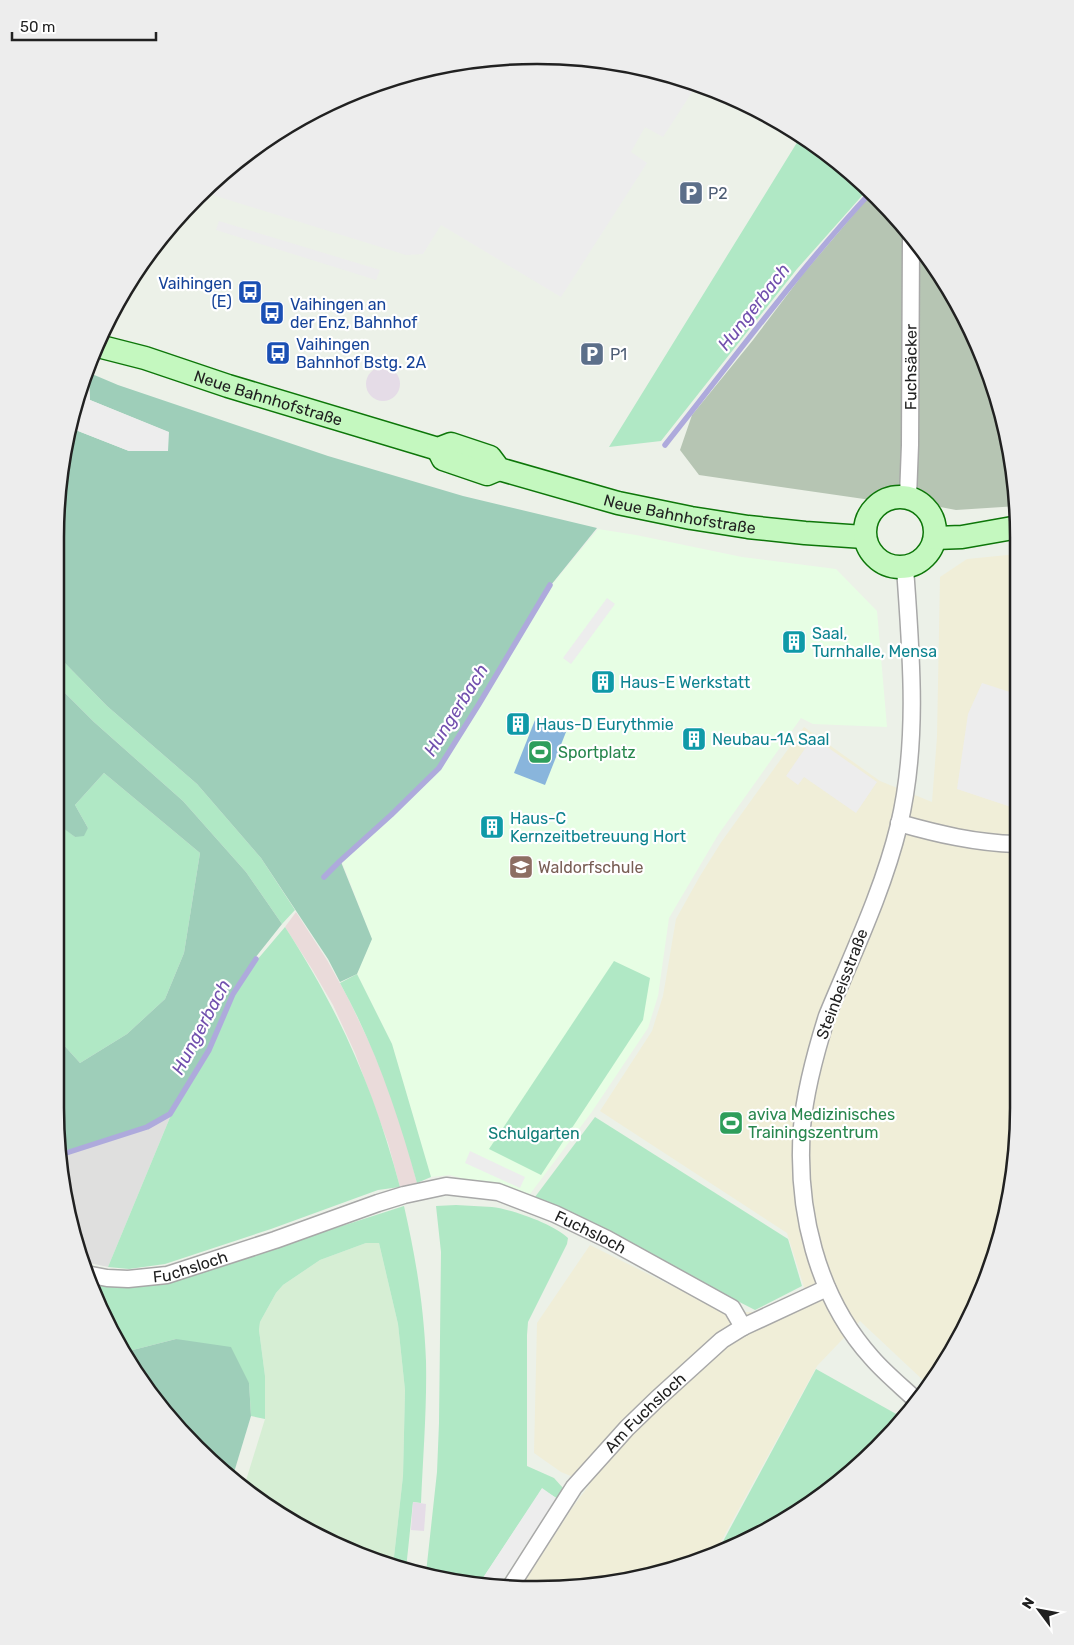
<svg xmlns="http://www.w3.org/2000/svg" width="1074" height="1645" viewBox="0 0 1074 1645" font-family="Rubik,sans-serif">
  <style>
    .residential { fill: #dfdfde }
    .commercial { fill: #f0eed8 }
    .industrial { fill: #eadbda }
    .education { fill: #e7fee4 }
    .construction { fill: #b6c5b3 }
    .farmland { fill: #d6eed4 }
    .grass { fill: #b0e8c5 }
    .forest { fill: #9eceb9 }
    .pitch { fill: #89b5dc }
    .parking { fill: #ededed }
    .plaza { fill: #e5dce7 }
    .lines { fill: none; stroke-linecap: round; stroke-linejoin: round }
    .stream { stroke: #aeaadc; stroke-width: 5.5 }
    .minor-casing { stroke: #a8a8a8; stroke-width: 19 }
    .secondary-casing { stroke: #0d7609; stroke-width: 25 }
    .minor { stroke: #fff; stroke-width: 16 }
    .secondary { stroke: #c4f8bf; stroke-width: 22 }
    .labels { text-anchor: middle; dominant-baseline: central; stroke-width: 4.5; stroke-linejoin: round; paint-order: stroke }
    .service-label { font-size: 16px; fill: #4e5e75; stroke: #fff; text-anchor: start }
    .transit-label { font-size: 16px; fill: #164399; stroke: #fff; text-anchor: start }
    .street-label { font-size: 16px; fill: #212121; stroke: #fff }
    .culture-label { font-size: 16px; fill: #0d838f; stroke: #fff; text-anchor: start }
    .leisure-label { font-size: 16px; fill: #27864d; stroke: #fff; text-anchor: start }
    .education-label { font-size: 16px; fill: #785e54; stroke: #fff; text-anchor: start }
    .park-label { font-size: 16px; fill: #107d77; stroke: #fff }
    .water-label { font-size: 18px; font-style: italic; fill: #7150ae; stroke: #fff }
    .rim { fill: none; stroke: #212121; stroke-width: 2.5 }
  </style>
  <rect width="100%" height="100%" fill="#ecf1e8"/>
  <path class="residential" d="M 171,1115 L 108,1267 L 80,1261 L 63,1156 L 147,1129 Z"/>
  <path class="commercial" d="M 1018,554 L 1015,1171 L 982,1293 L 926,1383 L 860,1321 L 817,1366 L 717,1549 L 662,1573 L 521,1587 L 572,1508 L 590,1484 L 561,1472 L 534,1453 L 537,1323 L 590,1245 L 724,1312 L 756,1312 L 805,1290 L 787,1233 L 600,1111 L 652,1031 L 663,996 L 676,919 L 700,876 L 722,841 L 804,727 L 880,781 L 932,802 L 937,737 L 940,577 L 967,559 Z"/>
  <path class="industrial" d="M 296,912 L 327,960 L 348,998 L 371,1046 L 391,1095 L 405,1138 L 417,1183 L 400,1187 L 388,1143 L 355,1053 L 333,1005 L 312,969 L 285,927 Z"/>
  <path class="education" d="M 598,529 L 636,535 L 742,557 L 836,569 L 877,611 L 887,727 L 813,724 L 801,718 L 718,835 L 669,918 L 658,996 L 648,1028 L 591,1113 L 530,1194 L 524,1195 L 450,1175 L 431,1177 L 392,1044 L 357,974 L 372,939 L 342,862 L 440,769 L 551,586 Z"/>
  <path class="construction" d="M 872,193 L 919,243 L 969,324 L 1003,413 L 1018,506 L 956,510 L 935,506 L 928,500 L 906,489 L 887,493 L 871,500 L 699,475 L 680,450 L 692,415 L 753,340 L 803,274 Z"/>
  <path class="farmland" d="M 366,1243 L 379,1243 L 398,1324 L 405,1390 L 403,1476 L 393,1566 L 382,1564 L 243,1490 L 265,1419 L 265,1376 L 259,1330 L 260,1322 L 276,1293 L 283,1285 L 320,1260 Z"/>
  <g class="grass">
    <path d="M 801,136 L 855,174 L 868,189 L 797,269 L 661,441 L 609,447 Z"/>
    <path d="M 58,656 L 107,706 L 197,784 L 261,858 L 295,910 L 282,924 L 246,872 L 183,801 L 94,722 L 58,686 Z"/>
    <path d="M 104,773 L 200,853 L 184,953 L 165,999 L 127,1034 L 80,1063 L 62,1043 L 55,1044 L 57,826 L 59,824 L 75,837 L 88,828 L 75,805 Z"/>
    <path d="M 285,927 C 340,1012 374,1089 400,1187 L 378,1190 L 271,1229 L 165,1264 L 129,1269 L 108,1267 L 171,1115 L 210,1050 L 234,995 L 257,960 Z"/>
    <path d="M 614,961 L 650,978 L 643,1020 L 541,1175 L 489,1149 Z"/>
    <path d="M 357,974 L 392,1044 L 431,1177 L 417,1183 C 398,1114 375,1046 340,983 Z"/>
    <path d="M 595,1117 L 788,1239 L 802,1286 L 755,1310 L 535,1197 Z"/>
    <path d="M 456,1205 C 468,1206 480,1206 492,1207 C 511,1209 554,1224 568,1238 L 567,1244 L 528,1322 L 527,1335 L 527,1466 L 554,1478 L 563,1488 L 562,1494 L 558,1499 L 542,1489 L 479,1584 L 426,1573 L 437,1472 L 439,1423 L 441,1252 L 436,1206 Z"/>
    <path d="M 404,1206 C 416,1259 424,1307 426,1361 C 427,1408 423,1456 421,1503 L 413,1502 L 406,1569 L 393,1566 L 403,1476 L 405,1390 L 398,1324 L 379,1243 L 366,1243 L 320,1260 L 283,1285 L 276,1293 L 260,1322 L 259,1330 L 265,1376 L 265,1419 L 251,1416 L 249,1383 L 176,1339 L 125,1352 L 91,1285 L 146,1286 L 205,1270 Z"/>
    <path d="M 816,1369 L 898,1415 L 885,1438 L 805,1509 L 720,1547 Z"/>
  </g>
  <g class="forest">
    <path d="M 92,374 L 118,385 L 328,456 L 463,496 L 597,528 L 551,585 L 439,768 L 341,862 L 372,939 L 357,974 L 340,982 L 328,959 L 261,858 L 197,784 L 107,706 L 58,656 L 59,474 L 73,429 L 129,451 L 168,450 L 168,432 L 90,400 L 89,382 Z"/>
    <path d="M 58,686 L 94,722 L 183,801 L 246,872 L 282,924 L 255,958 L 231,994 L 208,1049 L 169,1112 L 146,1126 L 62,1153 L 55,1108 L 55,1044 L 62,1043 L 80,1063 L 127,1034 L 165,999 L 184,953 L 200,853 L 104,773 L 75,805 L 88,828 L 84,836 L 75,837 L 59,825 L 57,826 Z"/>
    <path d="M 176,1339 L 231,1347 L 249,1383 L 251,1416 L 232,1479 L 136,1376 L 125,1352 Z"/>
  </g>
  <path class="pitch" d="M 535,720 L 566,732 L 545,785 L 514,773 Z"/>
  <g class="parking">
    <path d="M 505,56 L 600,59 L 698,83 L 663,137 L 645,127 L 631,152 L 647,163 L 561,297 L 441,225 L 423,254 L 406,255 L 203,192 L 243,155 L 324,105 L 412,72 Z"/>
    <path d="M 219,221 L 380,270 L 376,280 L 216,230 Z"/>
    <path d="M 90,373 L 92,374 L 89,382 L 90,400 L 169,432 L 168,451 L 129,451 L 73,429 Z"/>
    <path d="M 607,598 L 615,604 L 571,664 L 563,658 Z"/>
    <path d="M 982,683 L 1010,692 L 1017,688 L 1017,809 L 957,789 L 968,714 Z"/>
    <path d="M 813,737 L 877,782 L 856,813 L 804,777 L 798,785 L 786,776 Z"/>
    <path d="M 470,1151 L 525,1177 L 520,1188 L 465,1163 Z"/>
    <path d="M 542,1488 L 556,1498 L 498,1587 L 479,1584 Z"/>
  </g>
  <g class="plaza">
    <circle cx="383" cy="384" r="17"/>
    <path d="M 413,1502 L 426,1504 L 424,1531 L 411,1530 Z"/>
  </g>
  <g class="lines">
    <g class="stream">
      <path d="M 665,445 C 733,360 797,272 871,192"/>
      <path d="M 324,877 L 340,861 L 391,815 L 439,768 L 479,704 L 550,585"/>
      <path d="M 63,1154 L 147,1127 L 170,1114 L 209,1050 L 233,994 L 256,959"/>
    </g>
    <defs>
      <g id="minor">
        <path id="s1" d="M 908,497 L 910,445 L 911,240 L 913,236"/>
        <path d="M 905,568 C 911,652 919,741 899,825 C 883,891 853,953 827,1016 C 816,1051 805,1090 802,1127 C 796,1208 816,1296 872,1358 C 885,1373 901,1386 916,1400"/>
        <path d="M 899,823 C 938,834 976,843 1016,844"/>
        <path id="s2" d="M 86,1274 L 107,1278 L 128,1279 L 167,1275 L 275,1240 L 378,1203 L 404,1195 L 446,1186 L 498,1192 L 555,1214 L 607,1239 L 732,1308 L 743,1327"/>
        <path id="s3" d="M 509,1589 L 574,1487 L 627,1428 L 657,1399 L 722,1340 L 743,1327 L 827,1288"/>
      </g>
      <g id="secondary">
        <path id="s4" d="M 98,346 L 145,358 L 228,386 L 438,449 L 451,444 L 490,457 L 499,469 L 618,503 L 691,518 L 748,527 L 805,533 L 864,537"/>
        <path d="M 438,449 L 443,459 L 487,474 L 499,469"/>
        <circle cx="900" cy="532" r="35"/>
        <path d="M 935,538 L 962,537 L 1018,527"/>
      </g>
    </defs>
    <use href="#minor" class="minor-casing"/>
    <use href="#secondary" class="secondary-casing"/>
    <use href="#minor" class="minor"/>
    <use href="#secondary" class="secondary"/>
  </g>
  <defs>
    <symbol id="parking-square" viewBox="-11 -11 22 22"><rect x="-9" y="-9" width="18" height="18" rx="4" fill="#5c6f8a" stroke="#fff"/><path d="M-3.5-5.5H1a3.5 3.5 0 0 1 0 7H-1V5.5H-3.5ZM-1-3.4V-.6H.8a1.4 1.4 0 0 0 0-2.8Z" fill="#fff"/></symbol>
    <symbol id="bus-square" viewBox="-11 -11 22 22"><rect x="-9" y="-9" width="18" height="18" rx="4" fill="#1a4fb4" stroke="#fff"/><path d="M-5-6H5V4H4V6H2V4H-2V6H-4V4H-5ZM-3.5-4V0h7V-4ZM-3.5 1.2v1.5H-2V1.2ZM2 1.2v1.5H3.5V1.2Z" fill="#fff"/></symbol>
    <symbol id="building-square" viewBox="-11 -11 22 22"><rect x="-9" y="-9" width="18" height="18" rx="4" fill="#0f9aa8" stroke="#fff"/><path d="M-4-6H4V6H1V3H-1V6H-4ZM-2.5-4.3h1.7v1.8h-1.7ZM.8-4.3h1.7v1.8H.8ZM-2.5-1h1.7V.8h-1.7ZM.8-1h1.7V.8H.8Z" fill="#fff"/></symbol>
    <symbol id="stadium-square" viewBox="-11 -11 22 22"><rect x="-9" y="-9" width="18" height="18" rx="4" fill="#2e9e5b" stroke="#fff"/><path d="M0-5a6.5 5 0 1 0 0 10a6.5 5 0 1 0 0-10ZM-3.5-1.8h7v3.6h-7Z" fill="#fff"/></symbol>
    <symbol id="school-square" viewBox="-11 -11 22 22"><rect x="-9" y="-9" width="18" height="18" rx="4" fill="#8d6e63" stroke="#fff"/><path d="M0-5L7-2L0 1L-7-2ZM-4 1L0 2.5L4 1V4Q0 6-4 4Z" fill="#fff"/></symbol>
  </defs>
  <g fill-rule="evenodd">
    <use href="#parking-square" x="677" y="179" width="28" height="28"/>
    <use href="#bus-square" x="236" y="278" width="28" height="28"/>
    <use href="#bus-square" x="258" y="299" width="28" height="28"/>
    <use href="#bus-square" x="264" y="339" width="28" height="28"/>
    <use href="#parking-square" x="578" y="340" width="28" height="28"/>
    <use href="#building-square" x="780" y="628" width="28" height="28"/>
    <use href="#building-square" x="589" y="668" width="28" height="28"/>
    <use href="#building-square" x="504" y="710" width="28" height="28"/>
    <use href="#building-square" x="680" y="725" width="28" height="28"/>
    <use href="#stadium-square" x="526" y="738" width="28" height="28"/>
    <use href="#building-square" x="478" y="813" width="28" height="28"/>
    <use href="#school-square" x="507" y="853" width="28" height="28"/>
    <use href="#stadium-square" x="717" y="1109" width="28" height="28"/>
  </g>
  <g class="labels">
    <g class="service-label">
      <text x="708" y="193">P2</text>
      <text x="610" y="354">P1</text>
    </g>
    <g class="transit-label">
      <text x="232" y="283" text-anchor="end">Vaihingen<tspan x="232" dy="18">(E)</tspan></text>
      <text x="290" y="304">Vaihingen an<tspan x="290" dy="18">der Enz, Bahnhof</tspan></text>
      <text x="296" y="344">Vaihingen<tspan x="296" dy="18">Bahnhof Bstg. 2A</tspan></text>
    </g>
    <g class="street-label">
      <text stroke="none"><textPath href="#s1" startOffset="130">Fuchsäcker</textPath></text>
      <text stroke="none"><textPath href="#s4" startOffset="178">Neue Bahnhofstraße</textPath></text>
      <text stroke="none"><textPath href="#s4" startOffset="612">Neue Bahnhofstraße</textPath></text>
      <text transform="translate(842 984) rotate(-69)">Steinbeisstraße</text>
      <text stroke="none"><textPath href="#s2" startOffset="528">Fuchsloch</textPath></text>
      <text stroke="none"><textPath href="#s2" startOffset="106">Fuchsloch</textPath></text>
      <text stroke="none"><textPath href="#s3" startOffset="224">Am Fuchsloch</textPath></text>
    </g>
    <g class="culture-label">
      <text x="812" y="633">Saal,<tspan x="812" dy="18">Turnhalle, Mensa</tspan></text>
      <text x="620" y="682">Haus-E Werkstatt</text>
      <text x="536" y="724">Haus-D Eurythmie</text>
      <text x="712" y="739">Neubau-1A Saal</text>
      <text x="510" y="818">Haus-C<tspan x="510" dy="18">Kernzeitbetreuung Hort</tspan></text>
    </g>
    <g class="leisure-label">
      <text x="558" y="752">Sportplatz</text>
      <text x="748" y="1114">aviva Medizinisches<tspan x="748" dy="18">Trainingszentrum</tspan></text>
    </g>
    <g class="education-label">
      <text x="538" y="867">Waldorfschule</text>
    </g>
    <g class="park-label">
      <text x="534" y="1133">Schulgarten</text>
    </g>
    <g class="water-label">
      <text transform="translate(754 307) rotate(-52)">Hungerbach</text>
      <text transform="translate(456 710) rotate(-58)">Hungerbach</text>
      <text transform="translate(201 1027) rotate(-62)">Hungerbach</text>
    </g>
  </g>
  <path d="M0 0H1074V1645H0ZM537 64H537A473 473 0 0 1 1010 537V1108A473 473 0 0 1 537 1581H537A473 473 0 0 1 64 1108V537A473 473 0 0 1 537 64Z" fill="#ededed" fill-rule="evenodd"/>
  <path class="rim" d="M537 64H537A473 473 0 0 1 1010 537V1108A473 473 0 0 1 537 1581H537A473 473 0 0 1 64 1108V537A473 473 0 0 1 537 64Z"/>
  <g transform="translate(1039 1610) rotate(302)" stroke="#ffffff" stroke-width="4" paint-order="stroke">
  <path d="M0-4L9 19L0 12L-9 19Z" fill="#212121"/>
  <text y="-8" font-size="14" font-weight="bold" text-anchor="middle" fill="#212121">N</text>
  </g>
  <path d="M12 32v8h144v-8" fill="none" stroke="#212121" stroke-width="2.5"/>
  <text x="20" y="32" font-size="15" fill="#212121" stroke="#ffffff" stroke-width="4" paint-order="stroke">50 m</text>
</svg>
